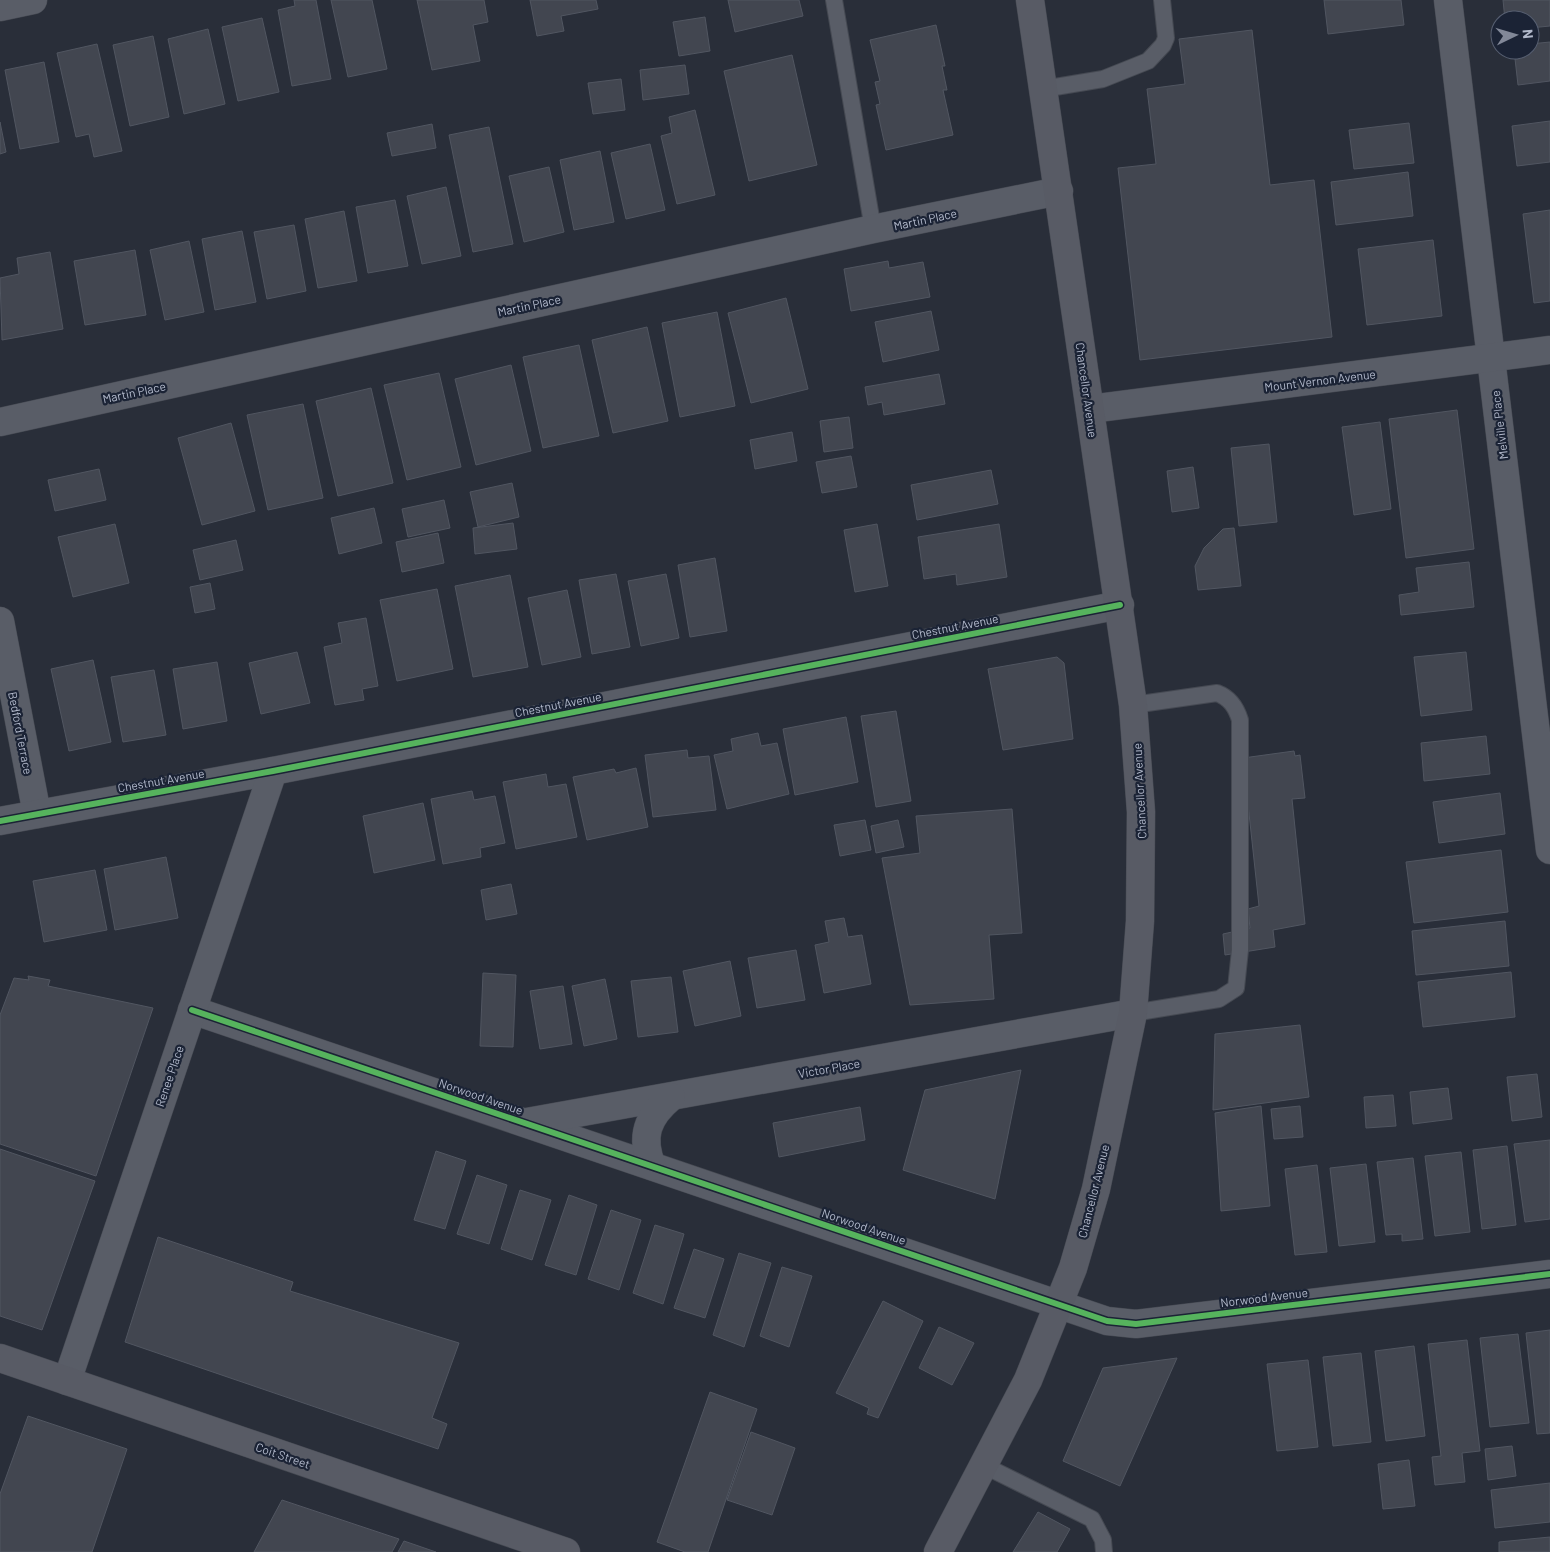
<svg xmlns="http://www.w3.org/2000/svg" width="1550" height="1552" viewBox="0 0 1550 1552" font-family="Barlow,sans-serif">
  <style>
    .building { fill: #424650; stroke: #515661 }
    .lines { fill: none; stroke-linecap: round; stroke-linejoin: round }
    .service-casing { stroke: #454952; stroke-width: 18 }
    .minor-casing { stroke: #454952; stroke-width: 29 }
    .secondary-casing { stroke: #454952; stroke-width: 29 }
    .service { stroke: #595d67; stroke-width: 16 }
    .minor { stroke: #595d67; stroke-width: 28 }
    .secondary { stroke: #585b65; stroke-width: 28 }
    .cycleway-casing { stroke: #1b2335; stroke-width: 9 }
    .cycleway { stroke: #56b35d; stroke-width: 6 }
    .labels { text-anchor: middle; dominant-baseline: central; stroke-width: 4.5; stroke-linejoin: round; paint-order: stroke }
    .street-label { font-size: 12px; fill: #b2b9cb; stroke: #1b2335 }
  </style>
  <rect width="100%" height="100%" fill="#292e39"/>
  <g class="building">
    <path d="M 294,0 L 316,0 L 331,79 L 292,86 L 278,10 L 295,6 Z"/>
    <path d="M 331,0 L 372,0 L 387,69 L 348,77 Z"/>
    <path d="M 417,0 L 484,0 L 488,22 L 473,25 L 480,61 L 432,70 Z"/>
    <path d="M 530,0 L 596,0 L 598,9 L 561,16 L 564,31 L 537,36 Z"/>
    <path d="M 728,0 L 799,0 L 803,16 L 735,32 Z"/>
    <path d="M 1324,0 L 1401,0 L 1404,25 L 1328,34 Z"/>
    <path d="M 1503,0 L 1550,0 L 1550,26 L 1530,28 L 1530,20 L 1505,20 Z"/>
    <path d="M 705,17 L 710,51 L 679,56 L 673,22 Z"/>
    <path d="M 262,18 L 279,92 L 238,101 L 222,27 Z"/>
    <path d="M 936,25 L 945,66 L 942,66 L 947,90 L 943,90 L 953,135 L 886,150 L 876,105 L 880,104 L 875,82 L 880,81 L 870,40 Z"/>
    <path d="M 208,29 L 225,104 L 184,114 L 168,39 Z"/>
    <path d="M 1252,30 L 1270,185 L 1314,180 L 1332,337 L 1140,360 L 1118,168 L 1156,164 L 1147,89 L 1185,84 L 1179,39 Z"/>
    <path d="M 153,36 L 169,117 L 130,126 L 113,45 Z"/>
    <path d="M 1550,42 L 1550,81 L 1518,85 L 1514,50 L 1530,50 L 1530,44 Z"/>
    <path d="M 97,44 L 122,151 L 94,157 L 89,134 L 76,137 L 57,53 Z"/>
    <path d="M 792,55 L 817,165 L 749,181 L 724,71 Z"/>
    <path d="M 44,62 L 59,142 L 20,149 L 5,70 Z"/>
    <path d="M 685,65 L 689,94 L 643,100 L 640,70 Z"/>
    <path d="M 621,79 L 625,110 L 593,114 L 588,83 Z"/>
    <path d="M 695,110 L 715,195 L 677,204 L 661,136 L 672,133 L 669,117 Z"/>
    <path d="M 1550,121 L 1550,162 L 1517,166 L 1512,126 Z"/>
    <path d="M 0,122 L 6,152 L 0,154 Z"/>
    <path d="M 1409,123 L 1414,163 L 1354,169 L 1349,130 Z"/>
    <path d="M 432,124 L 436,148 L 392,156 L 387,133 Z"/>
    <path d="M 489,127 L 513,244 L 473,252 L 449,135 Z"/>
    <path d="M 650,144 L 665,210 L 626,219 L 611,153 Z"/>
    <path d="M 600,151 L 614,222 L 574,230 L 560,160 Z"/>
    <path d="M 549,167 L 564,232 L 524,242 L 509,176 Z"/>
    <path d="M 1408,172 L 1413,216 L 1336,225 L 1331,182 Z"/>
    <path d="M 446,187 L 461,256 L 422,264 L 407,196 Z"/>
    <path d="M 395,200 L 408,266 L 368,273 L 356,207 Z"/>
    <path d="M 1550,210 L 1550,301 L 1534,303 L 1523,214 Z"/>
    <path d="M 344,211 L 357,281 L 318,288 L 305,219 Z"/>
    <path d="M 294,225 L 306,291 L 267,299 L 254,232 Z"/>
    <path d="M 242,231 L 256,302 L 215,310 L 202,239 Z"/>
    <path d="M 1433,240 L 1442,316 L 1367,325 L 1358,249 Z"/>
    <path d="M 189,241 L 204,312 L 165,320 L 150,250 Z"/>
    <path d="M 135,250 L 146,315 L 85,325 L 74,261 Z"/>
    <path d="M 50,252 L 63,329 L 2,340 L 0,278 L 19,274 L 17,258 Z"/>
    <path d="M 888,261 L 889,268 L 923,262 L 930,297 L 851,311 L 844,269 Z"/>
    <path d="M 786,298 L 808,389 L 751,403 L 728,313 Z"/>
    <path d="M 931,311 L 939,350 L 883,362 L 875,322 Z"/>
    <path d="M 717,312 L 735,406 L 680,417 L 662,323 Z"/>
    <path d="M 647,327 L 668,421 L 613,433 L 592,340 Z"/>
    <path d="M 579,345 L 599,436 L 543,448 L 523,357 Z"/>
    <path d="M 511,365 L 531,451 L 476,465 L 455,379 Z"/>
    <path d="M 439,373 L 461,467 L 407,480 L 384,385 Z"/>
    <path d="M 939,374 L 945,404 L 884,415 L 882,402 L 868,405 L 865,387 Z"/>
    <path d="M 371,388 L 393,483 L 338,496 L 316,401 Z"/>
    <path d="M 303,404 L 323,498 L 268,510 L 247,415 Z"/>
    <path d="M 1457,410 L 1474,549 L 1406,558 L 1389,419 Z"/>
    <path d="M 849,417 L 853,448 L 824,452 L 820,421 Z"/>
    <path d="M 1380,422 L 1391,509 L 1354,515 L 1342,427 Z"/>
    <path d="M 231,423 L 255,511 L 202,525 L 178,438 Z"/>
    <path d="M 792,432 L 797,461 L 755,469 L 750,440 Z"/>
    <path d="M 1269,444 L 1277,522 L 1239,526 L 1231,448 Z"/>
    <path d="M 851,456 L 857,487 L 822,493 L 816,462 Z"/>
    <path d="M 1193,467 L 1199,508 L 1172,512 L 1167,471 Z"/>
    <path d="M 99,469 L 106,500 L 55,511 L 48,480 Z"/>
    <path d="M 991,470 L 998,504 L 917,520 L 911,485 Z"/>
    <path d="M 512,483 L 519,517 L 478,527 L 470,492 Z"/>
    <path d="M 444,500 L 450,528 L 408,537 L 402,509 Z"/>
    <path d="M 374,508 L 382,543 L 339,554 L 331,518 Z"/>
    <path d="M 513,523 L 517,549 L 475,554 L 473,528 Z"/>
    <path d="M 115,524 L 129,583 L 73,597 L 58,537 Z"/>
    <path d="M 877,524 L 888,586 L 855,592 L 844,530 Z"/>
    <path d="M 999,524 L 1007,577 L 957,585 L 956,574 L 924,579 L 918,537 Z"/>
    <path d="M 1234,528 L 1241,586 L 1198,590 L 1195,566 L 1204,548 L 1223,529 Z"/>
    <path d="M 438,533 L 444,563 L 402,572 L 396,542 Z"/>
    <path d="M 236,540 L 243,570 L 200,580 L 193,550 Z"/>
    <path d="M 715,558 L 727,631 L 690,637 L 678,565 Z"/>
    <path d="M 1469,562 L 1474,607 L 1401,615 L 1399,595 L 1419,592 L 1416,568 Z"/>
    <path d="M 616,574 L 630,647 L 592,654 L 579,580 Z"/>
    <path d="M 666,574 L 679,638 L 641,646 L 628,581 Z"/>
    <path d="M 510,575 L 528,667 L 473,677 L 455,586 Z"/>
    <path d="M 210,583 L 215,609 L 195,613 L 190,587 Z"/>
    <path d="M 437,589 L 453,669 L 397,681 L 380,600 Z"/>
    <path d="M 567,590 L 581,657 L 542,665 L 528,598 Z"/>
    <path d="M 366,618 L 378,686 L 362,689 L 364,700 L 335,705 L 324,647 L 342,643 L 338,623 Z"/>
    <path d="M 297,652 L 310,703 L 261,714 L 249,663 Z"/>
    <path d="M 1466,652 L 1472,710 L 1421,716 L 1414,657 Z"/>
    <path d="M 1057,657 L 1064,663 L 1073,739 L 1003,750 L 988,669 Z"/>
    <path d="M 93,660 L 111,742 L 69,751 L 51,669 Z"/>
    <path d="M 217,662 L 227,721 L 183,729 L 173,669 Z"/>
    <path d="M 154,670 L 166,735 L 123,742 L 111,677 Z"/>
    <path d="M 896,711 L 911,801 L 876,807 L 861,716 Z"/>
    <path d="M 846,717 L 858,782 L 795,795 L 783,729 Z"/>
    <path d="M 758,733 L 761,746 L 777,743 L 789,794 L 727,809 L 714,755 L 733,751 L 731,739 Z"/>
    <path d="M 1486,736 L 1490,774 L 1424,781 L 1421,743 Z"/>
    <path d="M 687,750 L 688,758 L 709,756 L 716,810 L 653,817 L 645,755 Z"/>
    <path d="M 1294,751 L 1295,756 L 1300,755 L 1305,798 L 1292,799 L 1305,924 L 1273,930 L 1275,947 L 1225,955 L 1223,934 L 1250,928 L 1248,909 L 1259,906 L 1243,758 Z"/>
    <path d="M 636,768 L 648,827 L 587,840 L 573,777 L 614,769 L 616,773 Z"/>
    <path d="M 546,774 L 548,787 L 566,784 L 577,837 L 516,849 L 503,782 Z"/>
    <path d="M 472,791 L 474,800 L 495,796 L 505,843 L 480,848 L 481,857 L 443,864 L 431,799 Z"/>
    <path d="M 1500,793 L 1505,834 L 1439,843 L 1433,802 Z"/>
    <path d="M 423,803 L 435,860 L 374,873 L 363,816 Z"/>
    <path d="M 1012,809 L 1022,933 L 989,935 L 994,999 L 910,1005 L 882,858 L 920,853 L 916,816 Z"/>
    <path d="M 865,820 L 871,850 L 840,856 L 834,825 Z"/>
    <path d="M 898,820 L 904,847 L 876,853 L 871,826 Z"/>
    <path d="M 1501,850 L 1508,912 L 1414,923 L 1406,862 Z"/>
    <path d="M 166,857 L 178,918 L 115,930 L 104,869 Z"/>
    <path d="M 95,870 L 107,930 L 44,942 L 33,881 Z"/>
    <path d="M 511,884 L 517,914 L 486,920 L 481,890 Z"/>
    <path d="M 844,918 L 848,937 L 862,935 L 871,984 L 824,993 L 815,945 L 829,942 L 825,921 Z"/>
    <path d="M 1505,921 L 1509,966 L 1416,975 L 1412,931 Z"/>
    <path d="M 796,950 L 805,1000 L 757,1008 L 748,958 Z"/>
    <path d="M 730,961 L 741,1016 L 695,1026 L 683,971 Z"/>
    <path d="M 1511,972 L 1515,1017 L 1423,1027 L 1418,982 Z"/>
    <path d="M 483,973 L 516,975 L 513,1047 L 480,1046 Z"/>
    <path d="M 28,976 L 50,980 L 48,986 L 153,1008 L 96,1176 L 0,1144 L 0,1015 L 14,978 L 29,980 Z"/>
    <path d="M 671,977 L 678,1032 L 638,1037 L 631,981 Z"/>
    <path d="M 605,979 L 617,1039 L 584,1046 L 572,986 Z"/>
    <path d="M 563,986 L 572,1044 L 540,1049 L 530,991 Z"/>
    <path d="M 1300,1025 L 1309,1097 L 1213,1110 L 1215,1034 Z"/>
    <path d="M 1021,1070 L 995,1199 L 903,1170 L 925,1090 Z"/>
    <path d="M 1537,1074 L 1542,1117 L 1512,1121 L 1507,1077 Z"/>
    <path d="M 1448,1088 L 1452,1119 L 1413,1124 L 1410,1092 Z"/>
    <path d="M 1393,1095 L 1396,1126 L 1366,1128 L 1364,1097 Z"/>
    <path d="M 1261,1106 L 1270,1206 L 1221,1211 L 1215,1113 Z"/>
    <path d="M 1300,1106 L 1303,1137 L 1274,1139 L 1271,1109 Z"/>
    <path d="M 860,1107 L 865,1140 L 779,1157 L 773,1123 Z"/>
    <path d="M 1550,1140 L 1550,1219 L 1525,1222 L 1514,1144 Z"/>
    <path d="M 1507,1146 L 1516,1225 L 1482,1229 L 1473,1150 Z"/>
    <path d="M 0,1149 L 95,1181 L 42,1330 L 0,1316 Z"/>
    <path d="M 436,1151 L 466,1161 L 445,1229 L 414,1220 Z"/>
    <path d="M 1461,1152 L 1470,1232 L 1435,1236 L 1425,1156 Z"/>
    <path d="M 1413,1158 L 1423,1239 L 1402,1241 L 1402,1234 L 1386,1235 L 1377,1162 Z"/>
    <path d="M 1366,1164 L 1375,1242 L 1339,1246 L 1330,1168 Z"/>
    <path d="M 1317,1165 L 1327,1252 L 1295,1255 L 1285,1169 Z"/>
    <path d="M 477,1175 L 507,1185 L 489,1244 L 457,1234 Z"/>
    <path d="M 520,1190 L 551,1200 L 532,1260 L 501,1249 Z"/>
    <path d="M 569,1195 L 597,1205 L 576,1275 L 545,1265 Z"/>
    <path d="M 611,1210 L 641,1220 L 619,1290 L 588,1279 Z"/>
    <path d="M 655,1225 L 684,1234 L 663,1304 L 633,1293 Z"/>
    <path d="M 158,1237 L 293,1282 L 290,1291 L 459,1343 L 432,1418 L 447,1424 L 438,1449 L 125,1342 Z"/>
    <path d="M 694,1249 L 724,1259 L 705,1318 L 674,1308 Z"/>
    <path d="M 739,1253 L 771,1263 L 744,1347 L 713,1335 Z"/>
    <path d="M 782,1267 L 812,1276 L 789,1347 L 760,1336 Z"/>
    <path d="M 883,1301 L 923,1321 L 878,1418 L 867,1414 L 869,1408 L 836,1393 Z"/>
    <path d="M 939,1327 L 974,1343 L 952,1385 L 919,1368 Z"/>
    <path d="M 1550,1330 L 1550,1433 L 1537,1434 L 1526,1333 Z"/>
    <path d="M 1518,1334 L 1529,1423 L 1490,1427 L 1480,1338 Z"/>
    <path d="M 1467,1340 L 1480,1451 L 1462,1453 L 1465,1482 L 1435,1485 L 1432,1457 L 1441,1456 L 1428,1344 Z"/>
    <path d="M 1414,1346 L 1425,1436 L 1386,1441 L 1375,1351 Z"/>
    <path d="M 1361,1353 L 1371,1442 L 1333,1446 L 1323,1357 Z"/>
    <path d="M 1177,1358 L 1120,1486 L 1063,1461 L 1103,1368 Z"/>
    <path d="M 1308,1360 L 1318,1447 L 1277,1451 L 1267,1364 Z"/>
    <path d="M 710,1392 L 757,1409 L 708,1552 L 685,1552 L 657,1542 Z"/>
    <path d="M 28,1416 L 127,1449 L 92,1552 L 0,1552 L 0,1494 Z"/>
    <path d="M 751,1432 L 795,1448 L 772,1515 L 727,1500 Z"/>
    <path d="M 1512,1446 L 1516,1476 L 1488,1480 L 1485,1449 Z"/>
    <path d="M 1409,1460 L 1415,1506 L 1383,1509 L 1378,1464 Z"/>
    <path d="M 1550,1483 L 1550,1522 L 1495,1528 L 1491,1490 Z"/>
    <path d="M 282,1500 L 399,1539 L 392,1552 L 254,1552 Z"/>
    <path d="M 1038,1512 L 1070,1529 L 1057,1552 L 1013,1552 Z"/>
    <path d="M 1550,1537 L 1550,1552 L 1499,1552 L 1499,1542 Z"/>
    <path d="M 404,1541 L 436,1552 L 398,1552 Z"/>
  </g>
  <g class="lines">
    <defs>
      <g id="service">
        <path d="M 834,0 L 873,229"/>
        <path d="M 1043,89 L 1103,79 L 1148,61 L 1163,45 L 1166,38 L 1162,0"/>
        <path d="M 1133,705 L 1217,693 C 1230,698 1236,707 1240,720 L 1240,950 L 1236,988 L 1219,999 L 1133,1013"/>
        <path d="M 985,1466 L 1092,1519 L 1103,1540 L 1104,1552"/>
      </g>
      <g id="minor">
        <path d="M 1448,0 L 1550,850"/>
        <path d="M 0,7 L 33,0"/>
        <path d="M 1090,409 L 1550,350"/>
        <path d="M 0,422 L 873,229 L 1059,191"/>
        <path d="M 0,621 L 37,814"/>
        <path d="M 0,821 L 273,771 L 1120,605"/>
        <path d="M 192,1010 L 1107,1321 L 1136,1324 L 1550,1274"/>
        <path d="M 527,1122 L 1133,1013"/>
        <path d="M 652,1166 C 640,1137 647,1117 671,1097"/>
        <path d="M 67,1381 L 273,771"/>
      </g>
      <g id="secondary">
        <path d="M 0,1358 L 566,1552"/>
        <path d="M 938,1552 L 1028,1380 L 1073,1268 L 1096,1189 L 1133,1013 L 1140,921 L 1141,812 L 1133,705 L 1030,0"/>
      </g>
    </defs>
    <use href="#service" class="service-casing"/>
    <use href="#minor" class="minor-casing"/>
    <use href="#secondary" class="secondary-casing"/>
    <use href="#service" class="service"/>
    <use href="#minor" class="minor"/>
    <use href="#secondary" class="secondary"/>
    <defs>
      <g id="cycleway">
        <path d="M 0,821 L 273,771 L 1120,605"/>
        <path d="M 192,1010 L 1107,1321 L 1136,1324 L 1550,1274"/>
      </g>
    </defs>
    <use href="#cycleway" class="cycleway-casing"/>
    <use href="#cycleway" class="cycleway"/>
  </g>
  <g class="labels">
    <g class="street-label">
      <text transform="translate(925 219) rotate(-12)">Martin Place</text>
      <text transform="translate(529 305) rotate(-12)">Martin Place</text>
      <text transform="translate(1320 380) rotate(-7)">Mount Vernon Avenue</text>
      <text transform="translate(1087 390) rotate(82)">Chancellor Avenue</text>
      <text transform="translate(134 392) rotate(-12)">Martin Place</text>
      <text transform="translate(1499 425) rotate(-97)">Melville Place</text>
      <text transform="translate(955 626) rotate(-11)">Chestnut Avenue</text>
      <text transform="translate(558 704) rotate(-11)">Chestnut Avenue</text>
      <text transform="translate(21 733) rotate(79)">Bedford Terrace</text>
      <text transform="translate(161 780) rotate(-10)">Chestnut Avenue</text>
      <text transform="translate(1139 791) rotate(-93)">Chancellor Avenue</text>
      <text transform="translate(829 1068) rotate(-10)">Victor Place</text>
      <text transform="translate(169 1076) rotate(-71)">Renee Place</text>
      <text transform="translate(481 1096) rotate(19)">Norwood Avenue</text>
      <text transform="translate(1093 1191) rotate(-76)">Chancellor Avenue</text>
      <text transform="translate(864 1226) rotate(19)">Norwood Avenue</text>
      <text transform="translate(1264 1297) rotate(-7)">Norwood Avenue</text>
      <text transform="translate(283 1455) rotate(19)">Coit Street</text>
    </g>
  </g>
  <g transform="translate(1515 35) rotate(85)"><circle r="24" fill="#1b2335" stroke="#575f71"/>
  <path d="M0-4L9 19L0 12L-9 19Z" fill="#828898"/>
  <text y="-8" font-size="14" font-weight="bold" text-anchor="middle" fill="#b2b9cb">N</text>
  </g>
</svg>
